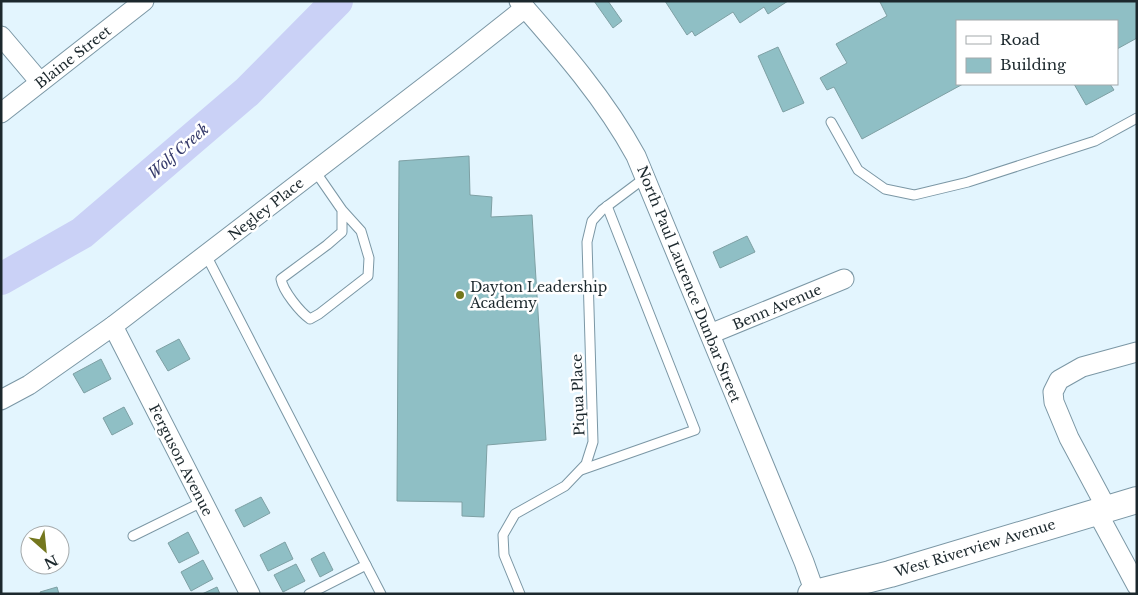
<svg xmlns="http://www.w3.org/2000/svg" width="1138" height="595" viewBox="0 0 1138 595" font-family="'Libre Baskerville',serif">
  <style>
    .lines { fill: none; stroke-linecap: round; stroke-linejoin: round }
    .river { stroke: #cad1f6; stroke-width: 32 }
    .building { fill: #8fbfc5; stroke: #7ea0a4 }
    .lane-casing { stroke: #7b97a5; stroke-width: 11 }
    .street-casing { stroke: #7b97a5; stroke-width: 21 }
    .secondary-casing { stroke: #7b97a5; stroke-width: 28 }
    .lane { stroke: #fff; stroke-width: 9 }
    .street { stroke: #fff; stroke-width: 19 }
    .secondary { stroke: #fff; stroke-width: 26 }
    .poi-dot { fill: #74771e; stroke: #fff; stroke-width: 2 }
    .labels { text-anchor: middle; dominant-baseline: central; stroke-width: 5; stroke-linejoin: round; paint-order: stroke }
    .street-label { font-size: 14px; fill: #1c282d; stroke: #fff }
    .poi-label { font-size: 14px; fill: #1c282d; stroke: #fff; text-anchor: start }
    .water-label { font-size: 15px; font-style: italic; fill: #363b6b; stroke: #fff }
  </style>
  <rect width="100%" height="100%" fill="#e3f5fe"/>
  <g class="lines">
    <path class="river" d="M 1,279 L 82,233 L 247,92 L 337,1"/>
  </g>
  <g class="building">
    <path d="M 594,1 L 608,1 L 622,21 L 613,28 Z"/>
    <path d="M 665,1 L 788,1 L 768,14 L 764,7 L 740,23 L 733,12 L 695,36 L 692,31 L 687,35 Z"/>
    <path d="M 1137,1 L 1137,38 L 1117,49 L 1117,21 L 957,21 L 957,84 L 963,84 L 862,139 L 834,87 L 827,90 L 820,78 L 847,63 L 836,44 L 887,16 L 880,2 L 881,1 Z"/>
    <path d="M 778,47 L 804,103 L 783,112 L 758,56 Z"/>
    <path d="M 1074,84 L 1110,84 L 1114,90 L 1086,105 Z"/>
    <path d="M 469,156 L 470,195 L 492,197 L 491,217 L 532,215 L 546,440 L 487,445 L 484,517 L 462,516 L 462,502 L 397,501 L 399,161 Z"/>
    <path d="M 747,236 L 755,252 L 720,268 L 713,252 Z"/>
    <path d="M 179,339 L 190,359 L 168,371 L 156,351 Z"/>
    <path d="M 101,359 L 111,379 L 84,393 L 73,374 Z"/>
    <path d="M 124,407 L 133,424 L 112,435 L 103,418 Z"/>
    <path d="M 261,497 L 270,513 L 244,527 L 235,510 Z"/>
    <path d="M 188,532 L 199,553 L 179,563 L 168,543 Z"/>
    <path d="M 285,542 L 293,559 L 268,571 L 260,555 Z"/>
    <path d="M 324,552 L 333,570 L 320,577 L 311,559 Z"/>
    <path d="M 203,560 L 213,579 L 191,591 L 181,572 Z"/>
    <path d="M 296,564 L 305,581 L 283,592 L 274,575 Z"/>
    <path d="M 57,587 L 59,594 L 41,594 L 40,592 Z"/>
    <path d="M 217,587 L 220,594 L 202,594 Z"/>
  </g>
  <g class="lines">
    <defs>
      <g id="lane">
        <path d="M 831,122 L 858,170 L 885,189 L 914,195 L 968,182 L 1095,141 L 1137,118"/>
        <path d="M 315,171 L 342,210 L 361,231 L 369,258 L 368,276 L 319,314 L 310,319 C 300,312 283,291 281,279 L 327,245 L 342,232 L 342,210"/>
        <path d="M 206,255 L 381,594"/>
        <path d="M 581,470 L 695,430 L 607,206"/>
        <path d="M 133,536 L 202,502"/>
        <path d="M 309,594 L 366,565"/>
        <path d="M 520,594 L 504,555 L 503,535 L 515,514 L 565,486 L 586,464 L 593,442 L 587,242 L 592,221 L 602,210 L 646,177"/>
      </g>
      <g id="street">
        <path d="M 519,1 C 562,50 605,99 636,156 L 804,562 L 815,593"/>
        <path d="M 1,36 L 40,82"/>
        <path d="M 1,113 L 144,1"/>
        <path d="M 113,326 L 250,594"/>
        <path d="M 710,334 L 844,279"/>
        <path d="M 1,400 L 29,385 L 113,326 L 458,61 L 525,8"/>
        <path d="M 1107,509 L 1069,438 L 1054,402 L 1053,392 L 1059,380 L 1082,367 L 1137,352"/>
        <path d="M 1097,512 L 1137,586"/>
      </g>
      <path id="secondary" d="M 811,594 L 890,574 L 1137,500"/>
    </defs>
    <use href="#lane" class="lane-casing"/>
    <use href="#street" class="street-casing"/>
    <use href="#secondary" class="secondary-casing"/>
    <use href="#lane" class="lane"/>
    <use href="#street" class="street"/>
    <use href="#secondary" class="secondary"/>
  </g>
  <circle class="poi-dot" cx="460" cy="295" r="5"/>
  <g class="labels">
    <g class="street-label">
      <text transform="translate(73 57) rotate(-38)">Blaine Street</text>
      <text transform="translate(266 209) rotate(-38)">Negley Place</text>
      <text transform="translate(689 284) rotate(68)">North Paul Laurence Dunbar Street</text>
      <text transform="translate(777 307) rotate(-23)">Benn Avenue</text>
      <text transform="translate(578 395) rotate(-92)">Piqua Place</text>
      <text transform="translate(181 460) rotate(63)">Ferguson Avenue</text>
      <text transform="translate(975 548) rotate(-17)">West Riverview Avenue</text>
    </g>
    <g class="poi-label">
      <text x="470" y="287">Dayton Leadership<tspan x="470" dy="16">Academy</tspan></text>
    </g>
    <g class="water-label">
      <text transform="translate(178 151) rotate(-41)">Wolf Creek</text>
    </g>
  </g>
  <rect width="1138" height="595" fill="none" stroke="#1c282d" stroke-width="5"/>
  <rect x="956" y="20" width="162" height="65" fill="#ffffff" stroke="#a4a9ab"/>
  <rect x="966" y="36" width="25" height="8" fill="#ffffff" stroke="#a4a9ab"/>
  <text x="1000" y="45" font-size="15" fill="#1c282d">Road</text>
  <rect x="966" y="58" width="25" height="15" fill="#8fbfc5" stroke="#a4a9ab"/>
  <text x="1000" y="70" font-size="15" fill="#1c282d">Building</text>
  <g transform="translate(45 550) rotate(153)"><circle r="24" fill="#ffffff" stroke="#a4a9ab"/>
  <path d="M0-4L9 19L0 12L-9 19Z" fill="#74771e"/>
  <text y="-8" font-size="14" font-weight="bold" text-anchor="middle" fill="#1c282d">N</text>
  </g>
</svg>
